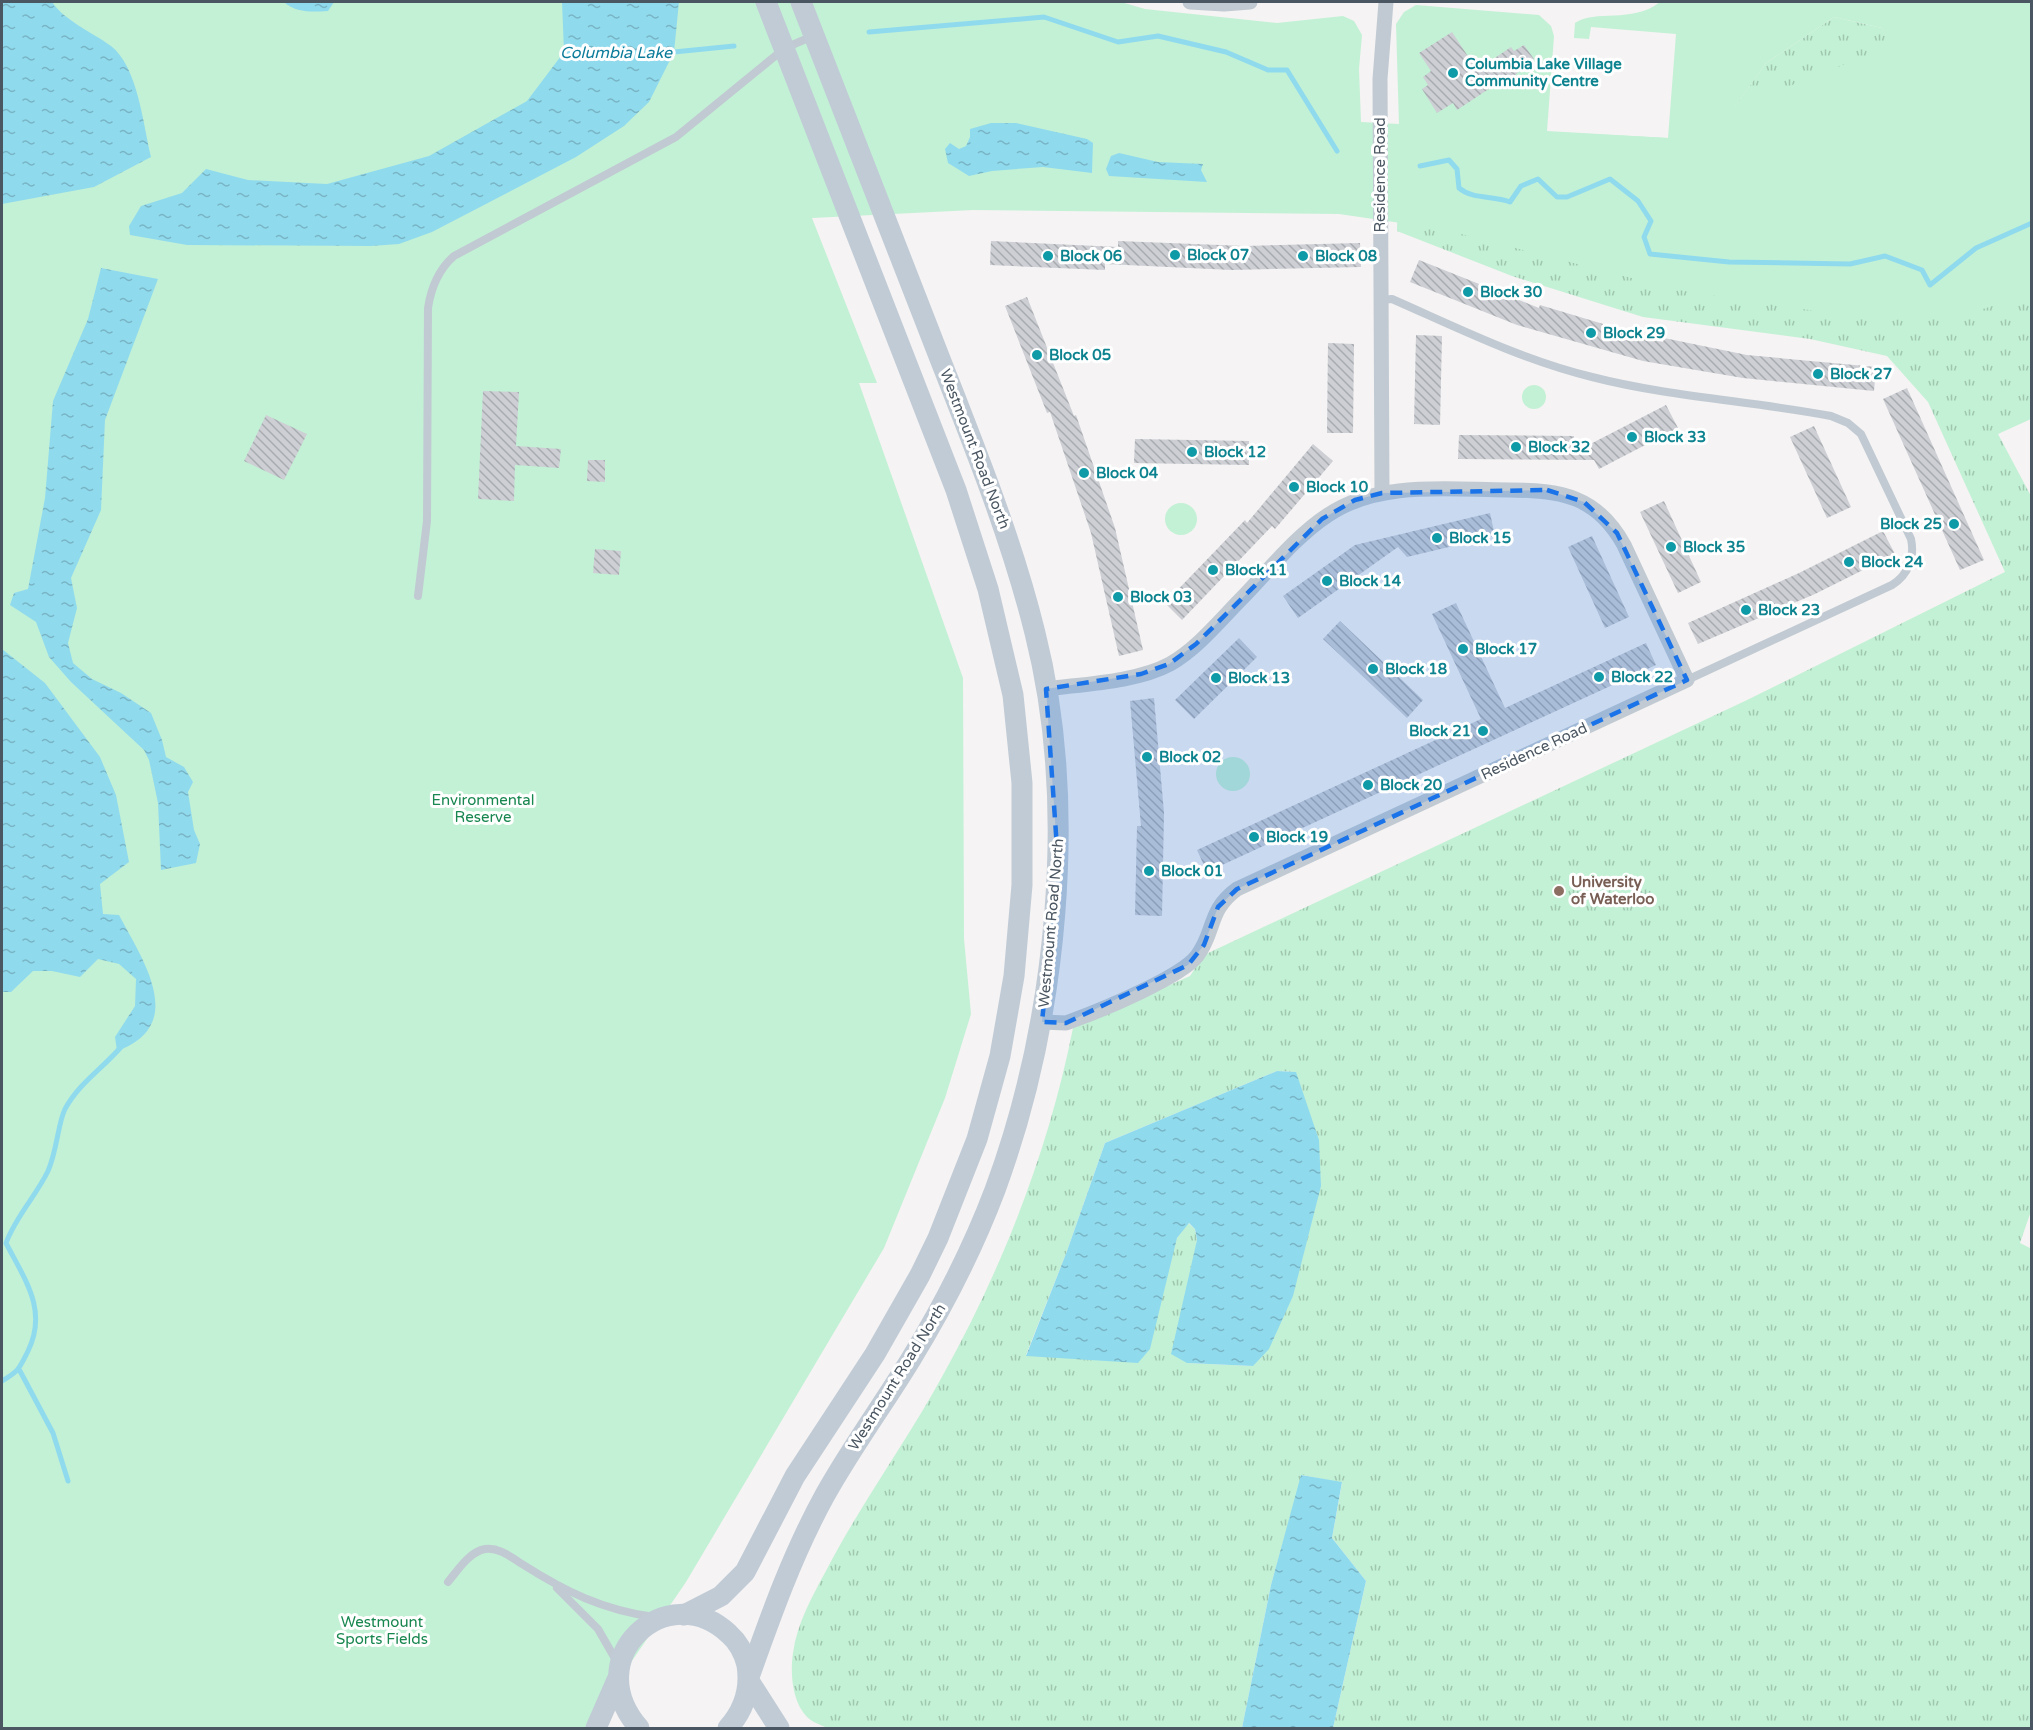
<svg xmlns="http://www.w3.org/2000/svg" width="2033" height="1730" viewBox="0 0 2033 1730" font-family="'Varela Round',sans-serif">
  <style>
    .grass { fill: url(#grass-tufts); fill-rule: evenodd }
    .green { fill: #c3f1d5; fill-rule: evenodd }
    .water { fill: url(#water-ripples) }
    .lines { fill: none; stroke-linecap: round; stroke-linejoin: round }
    .stream { stroke: #90daee; stroke-width: 5 }
    .building { fill: url(#building-back-hatch) }
    .lane { stroke: #c1cad2; stroke-width: 8 }
    .street { stroke: #c1cad2; stroke-width: 15 }
    .secondary { stroke: #c1cbd6; stroke-width: 21 }
    .marked { fill: #1a73e8; fill-opacity: 0.2; stroke: #1a73e8; stroke-width: 4.5; stroke-dasharray: 12 8; stroke-linejoin: round }
    .culture-dot { fill: #0f9aa8; stroke: #fff; stroke-width: 2 }
    .education-dot { fill: #8d6e63; stroke: #fff; stroke-width: 2 }
    .labels { text-anchor: middle; dominant-baseline: central; stroke-width: 6; stroke-linejoin: round; paint-order: stroke }
    .culture-label { font-size: 15px; font-weight: bold; fill: #0d838f; stroke: #fff; text-anchor: start }
    .street-label { font-size: 15px; fill: #4a5661; stroke: #fff }
    .park-label { font-size: 15px; fill: #17864f; stroke: #fff }
    .education-label { font-size: 15px; font-weight: bold; fill: #785e54; stroke: #fff; text-anchor: start }
    .water-label { font-size: 16px; font-style: italic; fill: #0c7c9b; stroke: #fff }
  </style>
  <defs>
    <pattern id="grass-tufts" width="24" height="20" patternUnits="userSpaceOnUse" patternTransform="scale(1.5)"><rect width="24" height="20" fill="#c3f1d5"/><path d="M3 7l-1-3M5 7V3M7 7l1-3M15 17l-1-3M17 17v-4M19 17l1-3" fill="none" stroke="#a0c6b0"/></pattern>
    <pattern id="water-ripples" width="26" height="14" patternUnits="userSpaceOnUse" patternTransform="scale(1.5)"><rect width="26" height="14" fill="#90daee"/><path d="M2 4q2-2 4 0t4 0M15 11q2-2 4 0t4 0" fill="none" stroke="#78b4c4"/></pattern>
    <pattern id="building-back-hatch" width="6" height="6" patternUnits="userSpaceOnUse" patternTransform="scale(1.5)"><rect width="6" height="6" fill="#cdcfd5"/><path d="M-1 5l2 2M0 0l6 6M5-1l2 2" fill="none" stroke="#a8abb0"/></pattern>
  </defs>
  <rect width="100%" height="100%" fill="#f5f3f3"/>
  <path class="grass" d="M 1834,17 L 1882,28 L 1904,67 L 2031,136 L 2031,419 L 1998,434 L 2032,498 L 2032,1208 L 2020,1243 L 2032,1249 L 2031,1728 L 1333,1728 L 1366,1581 L 1332,1538 L 1342,1483 L 1302,1475 L 1271,1585 L 1242,1728 L 827,1728 C 821,1725 812,1722 807,1717 C 792,1702 790,1673 793,1653 C 797,1623 813,1595 827,1569 C 862,1502 907,1441 943,1375 C 1003,1267 1049,1149 1073,1028 L 1190,976 L 1204,955 L 1745,701 L 2005,572 L 1928,402 L 1887,356 L 1810,339 L 1643,317 L 1512,276 L 1397,231 L 1399,124 L 1669,138 L 1733,109 L 1766,63 ZM 1277,1071 L 1296,1072 L 1253,1366 L 1187,1363 L 1197,1240 L 1195,1229 L 1188,1223 L 1177,1238 L 1026,1355 L 1067,1251 L 1105,1143 Z"/>
  <g class="green">
    <path d="M 2,2 L 1121,2 L 1145,9 L 1277,23 L 1343,16 L 1354,21 L 1362,35 L 1359,69 L 1361,122 L 1399,124 L 1396,24 L 1404,12 L 1416,5 L 1539,15 L 1551,26 L 1554,36 L 1547,131 L 1668,138 L 1676,34 L 1591,27 L 1589,39 L 1574,38 L 1575,23 C 1595,9 1632,24 1660,2 L 2031,2 L 2031,294 L 1970,313 L 1880,321 L 1678,290 L 1442,229 L 1339,214 L 973,210 L 812,218 L 877,383 L 859,383 L 963,678 L 964,939 L 971,1014 L 945,1098 L 884,1248 L 686,1582 L 586,1728 L 2,1728 ZM 1834,17 L 1882,28 L 1891,46 L 1734,108 L 1766,63 Z"/>
    <circle cx="1534" cy="397" r="12"/>
    <circle cx="1181" cy="519" r="16"/>
    <circle cx="1233" cy="774" r="17"/>
  </g>
  <g class="water">
    <path d="M 2,2 L 52,2 C 65,21 92,32 111,46 C 138,67 143,124 151,157 L 94,187 L 2,204 Z"/>
    <path d="M 284,2 L 334,2 L 328,11 C 312,12 296,13 284,2 Z"/>
    <path d="M 562,2 L 679,2 L 674,52 L 649,102 L 624,126 L 576,157 L 432,232 L 399,244 L 371,246 L 187,245 L 130,235 L 129,226 L 141,206 L 182,193 L 206,169 L 248,180 L 327,184 L 429,156 L 527,101 L 564,52 Z"/>
    <path d="M 991,123 L 1016,123 L 1087,139 L 1093,143 L 1092,173 L 1043,167 L 992,171 L 969,176 L 948,163 L 945,149 L 950,143 L 959,149 L 966,146 L 970,137 L 970,129 Z"/>
    <path d="M 1119,153 L 1158,162 L 1203,164 L 1201,170 L 1207,182 L 1109,176 L 1106,169 L 1111,156 Z"/>
    <path d="M 101,268 L 158,279 L 105,420 L 101,510 L 71,578 L 77,608 L 68,643 L 73,663 L 92,679 L 121,693 L 151,713 L 162,740 L 166,757 L 184,767 L 193,782 L 188,792 L 194,830 L 200,844 L 196,863 L 161,870 L 158,803 L 149,760 L 144,750 L 71,682 L 49,657 L 36,622 L 10,605 L 14,593 L 28,589 L 45,498 L 53,401 L 88,319 Z"/>
    <path d="M 2,649 L 45,683 L 100,757 L 116,795 L 129,862 L 100,884 L 103,914 L 119,915 C 142,959 189,1025 117,1051 L 115,1037 L 135,1006 L 136,979 L 119,964 L 98,959 L 80,977 L 52,971 L 33,971 L 11,992 L 2,992 Z"/>
    <path d="M 1277,1071 L 1296,1072 L 1319,1140 L 1321,1186 L 1293,1296 L 1269,1349 L 1253,1366 L 1187,1363 L 1171,1354 L 1197,1240 L 1195,1229 L 1189,1223 L 1177,1238 L 1150,1349 L 1138,1363 L 1026,1356 L 1067,1251 L 1105,1143 Z"/>
    <path d="M 1301,1475 L 1342,1482 L 1332,1538 L 1366,1581 L 1333,1728 L 1242,1728 L 1271,1585 Z"/>
  </g>
  <g class="lines">
    <g class="stream">
      <path d="M 869,32 L 1044,17 L 1118,42 L 1158,36 L 1226,52 L 1268,70 L 1287,70 L 1337,151"/>
      <path d="M 674,52 L 734,46"/>
      <path d="M 1420,166 L 1449,160 L 1457,169 L 1459,188 C 1473,200 1493,195 1510,202 L 1521,186 L 1538,179 L 1557,197 L 1567,197 L 1610,179 L 1638,201 L 1651,221 L 1644,237 L 1650,254 L 1729,262 L 1850,264 L 1885,256 L 1922,270 L 1930,285 L 1976,248 L 2032,223"/>
      <path d="M 20,1371 L 53,1433 L 68,1481"/>
      <path d="M 2,1381 C 19,1371 19,1369 28,1351 C 48,1310 25,1280 6,1243 C 16,1216 36,1196 48,1171 C 57,1151 58,1123 65,1109 C 79,1083 103,1068 121,1047"/>
    </g>
  </g>
  <g class="building">
    <path d="M 1452,32 L 1477,70 L 1511,47 L 1514,51 L 1524,45 L 1534,59 L 1509,80 L 1507,77 L 1457,110 L 1453,103 L 1437,113 L 1422,89 L 1428,85 L 1423,77 L 1431,71 L 1419,53 Z"/>
    <path d="M 991,241 L 1118,247 L 1118,241 L 1245,246 L 1360,243 L 1361,267 L 1232,270 L 1105,264 L 1105,270 L 990,265 Z"/>
    <path d="M 1419,260 L 1539,308 L 1540,305 L 1663,342 L 1664,338 L 1747,355 L 1876,367 L 1874,391 L 1743,378 L 1643,361 L 1517,325 L 1410,282 Z"/>
    <path d="M 1027,297 L 1074,416 L 1076,415 L 1115,528 L 1143,650 L 1119,656 L 1091,533 L 1050,412 L 1047,413 L 1005,306 Z"/>
    <path d="M 1416,335 L 1442,336 L 1440,425 L 1414,424 Z"/>
    <path d="M 1328,343 L 1354,344 L 1353,433 L 1327,433 Z"/>
    <path d="M 1907,388 L 1984,560 L 1960,570 L 1883,399 Z"/>
    <path d="M 483,391 L 519,392 L 516,446 L 561,449 L 559,468 L 515,465 L 514,501 L 478,499 Z"/>
    <path d="M 1666,405 L 1678,428 L 1599,469 L 1594,460 L 1458,459 L 1459,435 L 1574,436 L 1573,453 Z"/>
    <path d="M 266,415 L 307,434 L 284,480 L 244,461 Z"/>
    <path d="M 1814,426 L 1851,507 L 1827,518 L 1790,437 Z"/>
    <path d="M 1135,439 L 1249,441 L 1249,465 L 1134,463 Z"/>
    <path d="M 1313,444 L 1333,461 L 1275,529 L 1272,526 L 1182,620 L 1165,603 L 1245,520 L 1247,523 Z"/>
    <path d="M 588,460 L 605,460 L 605,482 L 587,481 Z"/>
    <path d="M 1664,501 L 1701,582 L 1678,593 L 1640,512 Z"/>
    <path d="M 1490,513 L 1495,536 L 1407,557 L 1398,547 L 1298,618 L 1283,596 L 1355,545 Z"/>
    <path d="M 1883,531 L 1895,554 L 1815,594 L 1698,644 L 1688,623 L 1799,573 Z"/>
    <path d="M 1592,536 L 1629,617 L 1605,628 L 1568,547 Z"/>
    <path d="M 595,549 L 621,551 L 619,575 L 593,573 Z"/>
    <path d="M 1456,603 L 1505,708 L 1646,643 L 1656,665 L 1207,872 L 1197,850 L 1481,719 L 1432,614 Z"/>
    <path d="M 1340,621 L 1423,700 L 1407,718 L 1323,639 Z"/>
    <path d="M 1239,638 L 1257,657 L 1194,719 L 1175,700 Z"/>
    <path d="M 1154,698 L 1164,813 L 1162,916 L 1135,915 L 1137,826 L 1141,826 L 1130,701 Z"/>
  </g>
  <g class="lines">
    <g class="lane">
      <path d="M 1380,300 L 1392,299 C 1458,328 1522,360 1592,377 C 1670,397 1752,401 1831,416 L 1848,423 L 1861,434 L 1911,539 C 1915,558 1908,575 1892,585 L 1687,680"/>
      <path d="M 418,596 L 427,521 L 428,308 C 431,288 438,270 454,256 L 676,137 L 785,48 L 813,36"/>
      <path d="M 448,1582 C 458,1570 469,1552 485,1549 C 499,1547 511,1557 522,1564 C 566,1592 603,1610 654,1617"/>
      <path d="M 557,1588 L 598,1629 L 617,1662"/>
    </g>
    <g class="street">
      <path d="M 1190,2 L 1224,4 L 1250,2"/>
      <path d="M 1382,493 L 1380,79 L 1386,2"/>
      <path d="M 1042,1022 L 1066,1023 L 1074,1020 C 1102,1010 1181,977 1197,956 C 1216,931 1207,911 1237,889 L 1687,680 L 1624,545 C 1597,496 1561,490 1509,490 C 1450,490 1380,480 1328,515 C 1296,536 1270,569 1243,597 C 1221,619 1198,648 1170,664 C 1137,682 1083,684 1046,689"/>
    </g>
    <g class="secondary">
      <path d="M 684,1615 L 721,1596 L 745,1572 L 795,1476 L 875,1354 L 920,1275 L 938,1238 L 977,1139 L 1000,1056 L 1014,976 L 1022,885 L 1022,783 L 1013,695 L 988,589 L 956,490 L 766,2"/>
      <path d="M 749,1677 C 771,1615 793,1553 825,1495 C 851,1448 883,1405 911,1359 C 944,1305 973,1248 995,1190 C 1057,1022 1079,807 1035,633 C 1009,528 967,429 928,328 C 886,219 844,110 801,2"/>
      <path d="M 749,1681 L 779,1728"/>
      <path d="M 596,1728 L 617,1680"/>
      <path d="M 639,1728 C 578,1658 667,1576 729,1634 C 738,1642 744,1653 747,1665 C 751,1690 744,1710 728,1728"/>
    </g>
  </g>
  <path class="marked" d="M 1547,490 L 1584,502 L 1617,533 L 1687,680 L 1237,889 L 1218,907 L 1204,945 L 1188,965 L 1066,1023 L 1042,1022 L 1058,863 L 1046,689 L 1141,674 L 1169,664 L 1196,644 L 1322,519 L 1355,500 L 1382,493 Z"/>
  <g class="culture-dot">
    <circle cx="1453" cy="73" r="6"/>
    <circle cx="1175" cy="255" r="6"/>
    <circle cx="1048" cy="256" r="6"/>
    <circle cx="1303" cy="256" r="6"/>
    <circle cx="1468" cy="292" r="6"/>
    <circle cx="1591" cy="333" r="6"/>
    <circle cx="1037" cy="355" r="6"/>
    <circle cx="1818" cy="374" r="6"/>
    <circle cx="1632" cy="437" r="6"/>
    <circle cx="1516" cy="447" r="6"/>
    <circle cx="1192" cy="452" r="6"/>
    <circle cx="1084" cy="473" r="6"/>
    <circle cx="1294" cy="487" r="6"/>
    <circle cx="1954" cy="524" r="6"/>
    <circle cx="1437" cy="538" r="6"/>
    <circle cx="1671" cy="547" r="6"/>
    <circle cx="1849" cy="562" r="6"/>
    <circle cx="1213" cy="570" r="6"/>
    <circle cx="1327" cy="581" r="6"/>
    <circle cx="1118" cy="597" r="6"/>
    <circle cx="1746" cy="610" r="6"/>
    <circle cx="1463" cy="649" r="6"/>
    <circle cx="1373" cy="669" r="6"/>
    <circle cx="1599" cy="677" r="6"/>
    <circle cx="1216" cy="678" r="6"/>
    <circle cx="1483" cy="731" r="6"/>
    <circle cx="1147" cy="757" r="6"/>
    <circle cx="1368" cy="785" r="6"/>
    <circle cx="1254" cy="837" r="6"/>
    <circle cx="1149" cy="871" r="6"/>
  </g>
  <circle class="education-dot" cx="1559" cy="891" r="6"/>
  <g class="labels">
    <g class="culture-label">
      <text x="1465" y="64">Columbia Lake Village<tspan x="1465" dy="17">Community Centre</tspan></text>
      <text x="1187" y="255">Block 07</text>
      <text x="1060" y="256">Block 06</text>
      <text x="1315" y="256">Block 08</text>
      <text x="1480" y="292">Block 30</text>
      <text x="1603" y="333">Block 29</text>
      <text x="1049" y="355">Block 05</text>
      <text x="1830" y="374">Block 27</text>
      <text x="1644" y="437">Block 33</text>
      <text x="1528" y="447">Block 32</text>
      <text x="1204" y="452">Block 12</text>
      <text x="1096" y="473">Block 04</text>
      <text x="1306" y="487">Block 10</text>
      <text x="1942" y="524" text-anchor="end">Block 25</text>
      <text x="1449" y="538">Block 15</text>
      <text x="1683" y="547">Block 35</text>
      <text x="1861" y="562">Block 24</text>
      <text x="1225" y="570">Block 11</text>
      <text x="1339" y="581">Block 14</text>
      <text x="1130" y="597">Block 03</text>
      <text x="1758" y="610">Block 23</text>
      <text x="1475" y="649">Block 17</text>
      <text x="1385" y="669">Block 18</text>
      <text x="1611" y="677">Block 22</text>
      <text x="1228" y="678">Block 13</text>
      <text x="1471" y="731" text-anchor="end">Block 21</text>
      <text x="1159" y="757">Block 02</text>
      <text x="1380" y="785">Block 20</text>
      <text x="1266" y="837">Block 19</text>
      <text x="1161" y="871">Block 01</text>
    </g>
    <g class="street-label">
      <text transform="translate(1380 175) rotate(-90)">Residence Road</text>
      <text transform="translate(975 449) rotate(69)">Westmount Road North</text>
      <text transform="translate(1534 751) rotate(-25)">Residence Road</text>
      <text transform="translate(1051 923) rotate(-85)">Westmount Road North</text>
      <text transform="translate(897 1377) rotate(-58)">Westmount Road North</text>
    </g>
    <g class="park-label">
      <text x="483" y="800">Environmental<tspan x="483" dy="17">Reserve</tspan></text>
      <text x="382" y="1622">Westmount<tspan x="382" dy="17">Sports Fields</tspan></text>
    </g>
    <g class="education-label">
      <text x="1571" y="882">University<tspan x="1571" dy="17">of Waterloo</tspan></text>
    </g>
    <g class="water-label">
      <text x="616" y="53">Columbia Lake</text>
    </g>
  </g>
  <rect width="2033" height="1730" fill="none" stroke="#4a5661" stroke-width="6"/>
</svg>
